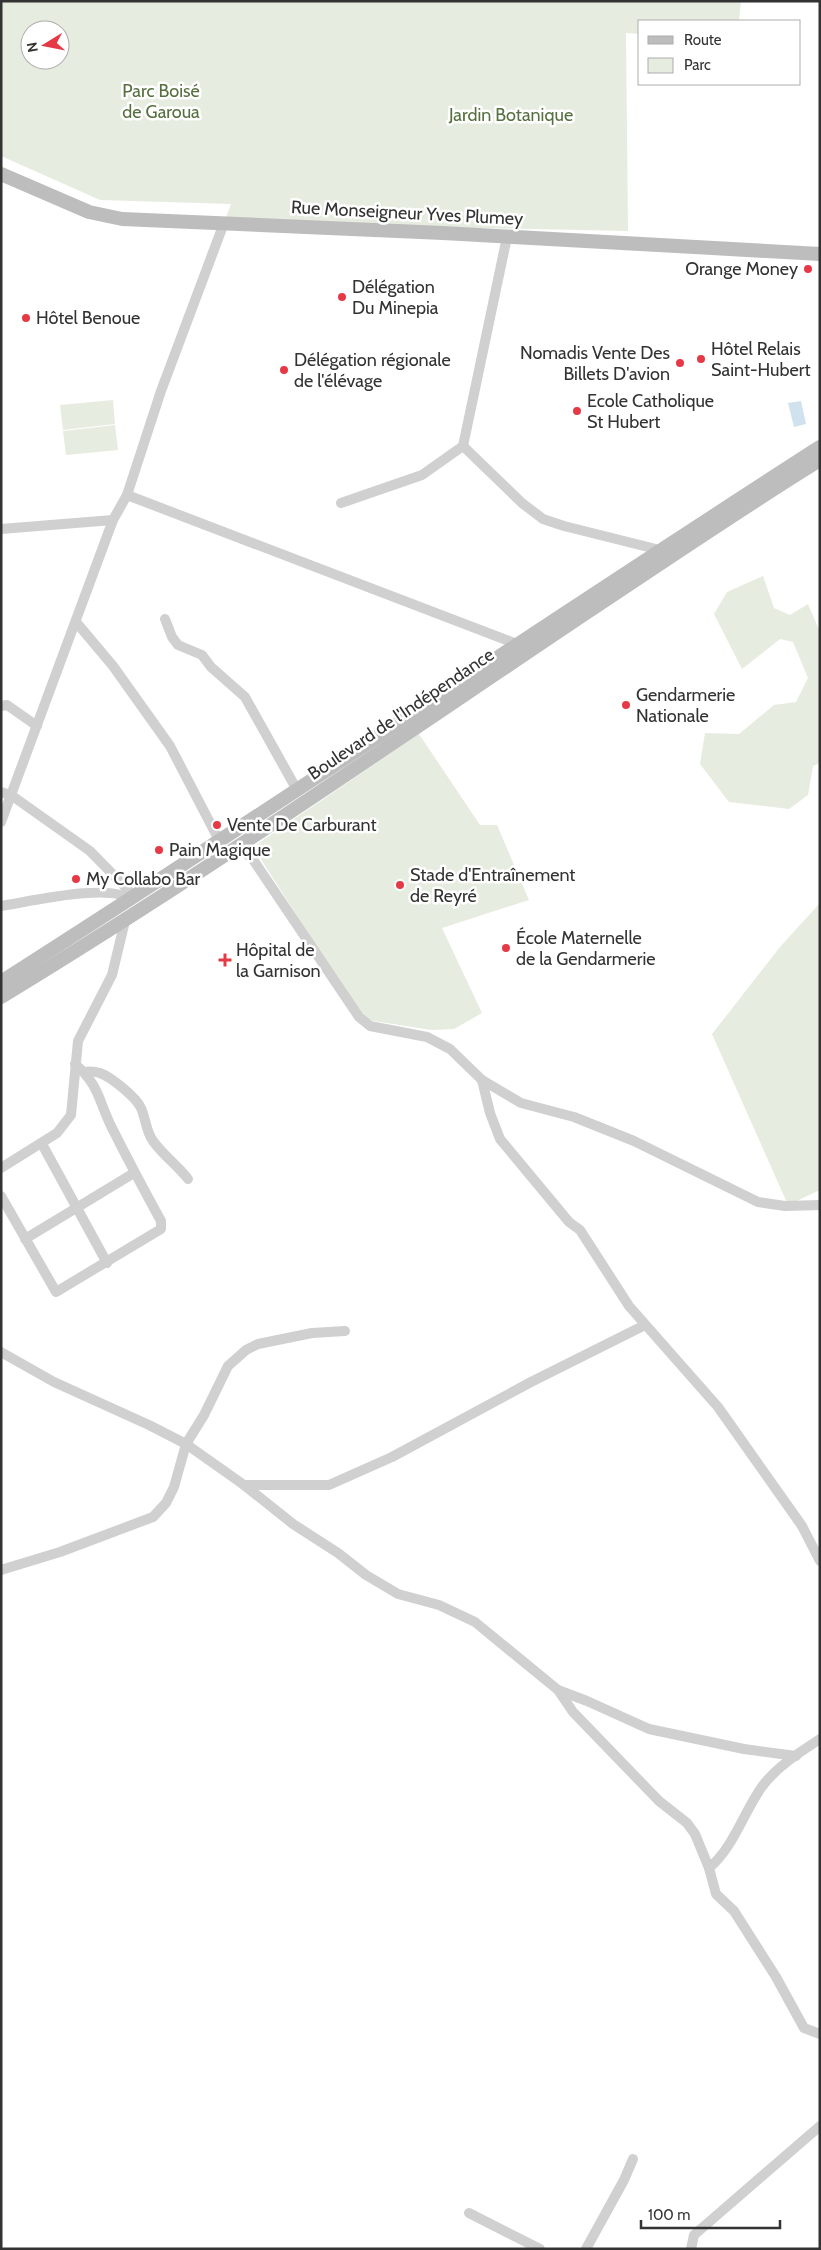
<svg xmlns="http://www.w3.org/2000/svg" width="821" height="2250" viewBox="0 0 821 2250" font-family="Cabin,sans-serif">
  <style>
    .green { fill: #e6ecdf; fill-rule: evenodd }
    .water { fill: #cfe2ee }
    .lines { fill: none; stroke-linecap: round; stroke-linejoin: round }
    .street { stroke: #d0d0d0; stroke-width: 10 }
    .secondary { stroke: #bdbdbd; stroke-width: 14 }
    .poi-dot { fill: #e63946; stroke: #fff; stroke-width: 2 }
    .labels { text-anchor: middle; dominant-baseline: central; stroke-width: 5; stroke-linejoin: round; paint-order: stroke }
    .park-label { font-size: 18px; fill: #56703f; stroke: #fff }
    .street-label { font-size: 18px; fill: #333; stroke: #fff }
    .poi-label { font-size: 18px; fill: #333; stroke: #fff; text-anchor: start }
  </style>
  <rect width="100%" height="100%" fill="#fff"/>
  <g class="green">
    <path d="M 1,1 L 741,1 L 739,21 L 640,21 L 640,34 L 626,33 L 628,231 L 224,223 L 231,204 L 100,200 L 1,156 ZM 30,30 L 60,30 L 60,60 L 30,60 Z"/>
    <path d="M 113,400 L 115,424 L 63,430 L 60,405 Z"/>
    <path d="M 115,425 L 118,450 L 66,455 L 63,431 Z"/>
    <path d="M 763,576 L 774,608 L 790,615 L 808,604 L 820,632 L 820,763 L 813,766 L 808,795 L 789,809 L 729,802 L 700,764 L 705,733 L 739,734 L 774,705 L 796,702 L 808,678 L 793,642 L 780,639 L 742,669 L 714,614 L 727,592 Z"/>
    <path d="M 419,734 L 480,825 L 497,825 L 529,900 L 442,928 L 482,1013 L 454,1029 L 431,1030 L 368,1020 L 354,1005 L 253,847 Z"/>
    <path d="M 820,903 L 820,1190 L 788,1205 L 712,1034 L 780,947 Z"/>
  </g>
  <path class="water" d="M 801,401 L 806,424 L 794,427 L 788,403 Z"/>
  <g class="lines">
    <g class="street">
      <path d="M 463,446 L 522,503 L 543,519 L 564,526 L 660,550"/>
      <path d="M 127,495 L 517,644"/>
      <path d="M 341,503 L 422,475 L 463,446 L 507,237"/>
      <path d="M 1,529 L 113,520"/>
      <path d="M 165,619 L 172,637 L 178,645 L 202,655 L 211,667 L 245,697 L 297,790"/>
      <path d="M 76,622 L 113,666 L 170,746 L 220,842"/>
      <path d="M 1,706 L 7,705 L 37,726"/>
      <path d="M 1,792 L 11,795 L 90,851 L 135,897"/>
      <path d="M 1,822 L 113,520 L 127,495 L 161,391 L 224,223"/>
      <path d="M 237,847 L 252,858 L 359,1017 L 370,1026 L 427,1037 L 450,1049 L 482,1080 L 521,1103 L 574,1117 L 634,1141 L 758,1202 L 785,1206 L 820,1205"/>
      <path d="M 1,906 C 28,902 112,882 131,900"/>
      <path d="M 84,1072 C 90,1071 94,1071 100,1073 C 111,1077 136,1097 141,1108 C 146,1119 146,1132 153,1141 C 163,1155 177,1165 188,1179"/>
      <path d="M 482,1080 L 490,1113 L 500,1139 L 569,1222 L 580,1230 L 629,1306 L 718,1407 L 802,1526 L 820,1561"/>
      <path d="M 42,1144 L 107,1263"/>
      <path d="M 1,1168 L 57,1133 L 71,1115 L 78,1041 L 112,975 L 125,921"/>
      <path d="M 1,1196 L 56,1292 L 161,1229 L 161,1221 C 144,1190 127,1158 111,1126 C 98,1099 99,1085 75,1064"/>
      <path d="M 25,1239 L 134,1173"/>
      <path d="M 1,1352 L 54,1382 L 149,1425 L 186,1444 L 244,1485 L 293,1524 L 338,1553 L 366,1575 L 398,1594 L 439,1605 L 475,1622 L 558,1690 L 573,1712 L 659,1801 L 687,1823 L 695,1834 L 709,1868 L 716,1894 L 734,1911 L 776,1977 L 804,2028 L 820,2034"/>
      <path d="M 244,1485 L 329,1485 L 392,1457 L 531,1382 L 645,1325"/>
      <path d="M 1,1570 L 60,1552 L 153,1517 L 166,1503 L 174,1487 L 186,1444 L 204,1415 L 228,1366 L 246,1350 L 258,1344 L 312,1333 L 345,1331"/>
      <path d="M 558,1690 L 587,1701 L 649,1729 L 744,1749 L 796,1756"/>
      <path d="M 709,1868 C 733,1848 743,1814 761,1788 C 775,1768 800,1752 820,1739"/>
      <path d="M 469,2213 L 540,2249"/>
      <path d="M 586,2249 L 624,2180 L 633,2159"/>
      <path d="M 691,2249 L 694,2235 L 820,2126"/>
    </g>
    <g class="secondary">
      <path d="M 1,174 L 89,212 L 122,219 L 443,233 L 820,254"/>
      <path d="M 1,982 C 276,807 546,623 820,447"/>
      <path d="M 1,997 C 202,875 395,741 589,611 C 666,560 742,508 820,460"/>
    </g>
  </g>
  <g class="poi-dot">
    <circle cx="808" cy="269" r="5"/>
    <circle cx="342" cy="297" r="5"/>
    <circle cx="26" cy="318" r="5"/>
    <circle cx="701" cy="359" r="5"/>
    <circle cx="680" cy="363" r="5"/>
    <circle cx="284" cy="370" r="5"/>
    <circle cx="577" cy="411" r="5"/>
    <circle cx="626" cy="705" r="5"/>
    <circle cx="217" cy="825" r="5"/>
    <circle cx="159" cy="850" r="5"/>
    <circle cx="76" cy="879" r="5"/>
    <circle cx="400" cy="885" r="5"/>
    <circle cx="506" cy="948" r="5"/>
    <path d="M222.5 952.5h5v5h5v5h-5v5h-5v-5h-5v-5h5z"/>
  </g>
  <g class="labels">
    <g class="park-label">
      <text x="161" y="91">Parc Boisé<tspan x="161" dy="21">de Garoua</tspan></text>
      <text x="511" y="115">Jardin Botanique</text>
    </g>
    <g class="street-label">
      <text transform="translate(407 213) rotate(3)">Rue Monseigneur Yves Plumey</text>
      <text transform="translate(401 714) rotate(-34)">Boulevard de l'Indépendance</text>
    </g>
    <g class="poi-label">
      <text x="798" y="269" text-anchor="end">Orange Money</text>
      <text x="352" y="287">Délégation<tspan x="352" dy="21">Du Minepia</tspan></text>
      <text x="36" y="318">Hôtel Benoue</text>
      <text x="711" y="349">Hôtel Relais<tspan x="711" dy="21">Saint-Hubert</tspan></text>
      <text x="670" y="353" text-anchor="end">Nomadis Vente Des<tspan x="670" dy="21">Billets D'avion</tspan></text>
      <text x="294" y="360">Délégation régionale<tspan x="294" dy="21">de l'élévage</tspan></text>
      <text x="587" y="401">Ecole Catholique<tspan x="587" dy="21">St Hubert</tspan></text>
      <text x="636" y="695">Gendarmerie<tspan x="636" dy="21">Nationale</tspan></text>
      <text x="227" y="825">Vente De Carburant</text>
      <text x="169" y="850">Pain Magique</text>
      <text x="410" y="875">Stade d'Entraînement<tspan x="410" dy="21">de Reyré</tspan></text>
      <text x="86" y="879">My Collabo Bar</text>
      <text x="516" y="938">École Maternelle<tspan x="516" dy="21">de la Gendarmerie</tspan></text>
      <text x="236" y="950">Hôpital de<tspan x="236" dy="21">la Garnison</tspan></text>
    </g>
  </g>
  <rect width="821" height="2250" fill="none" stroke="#333333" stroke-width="5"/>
  <rect x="638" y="20" width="162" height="65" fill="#ffffff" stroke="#adadad"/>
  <rect x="648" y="36" width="25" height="8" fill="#bdbdbd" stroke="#adadad"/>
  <text x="684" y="45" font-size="15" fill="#333333">Route</text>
  <rect x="648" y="58" width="25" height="15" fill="#e6ecdf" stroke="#adadad"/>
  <text x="684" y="70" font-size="15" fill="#333333">Parc</text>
  <g transform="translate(45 45) rotate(260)"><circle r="24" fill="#ffffff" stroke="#adadad"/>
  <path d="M0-4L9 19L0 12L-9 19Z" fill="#e63946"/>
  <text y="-8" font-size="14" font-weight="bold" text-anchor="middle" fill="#333333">N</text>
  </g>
  <path d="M641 2220v8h139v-8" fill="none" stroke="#333333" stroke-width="2.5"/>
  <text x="648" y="2220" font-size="15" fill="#333333" stroke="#ffffff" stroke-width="4" paint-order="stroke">100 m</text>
</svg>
